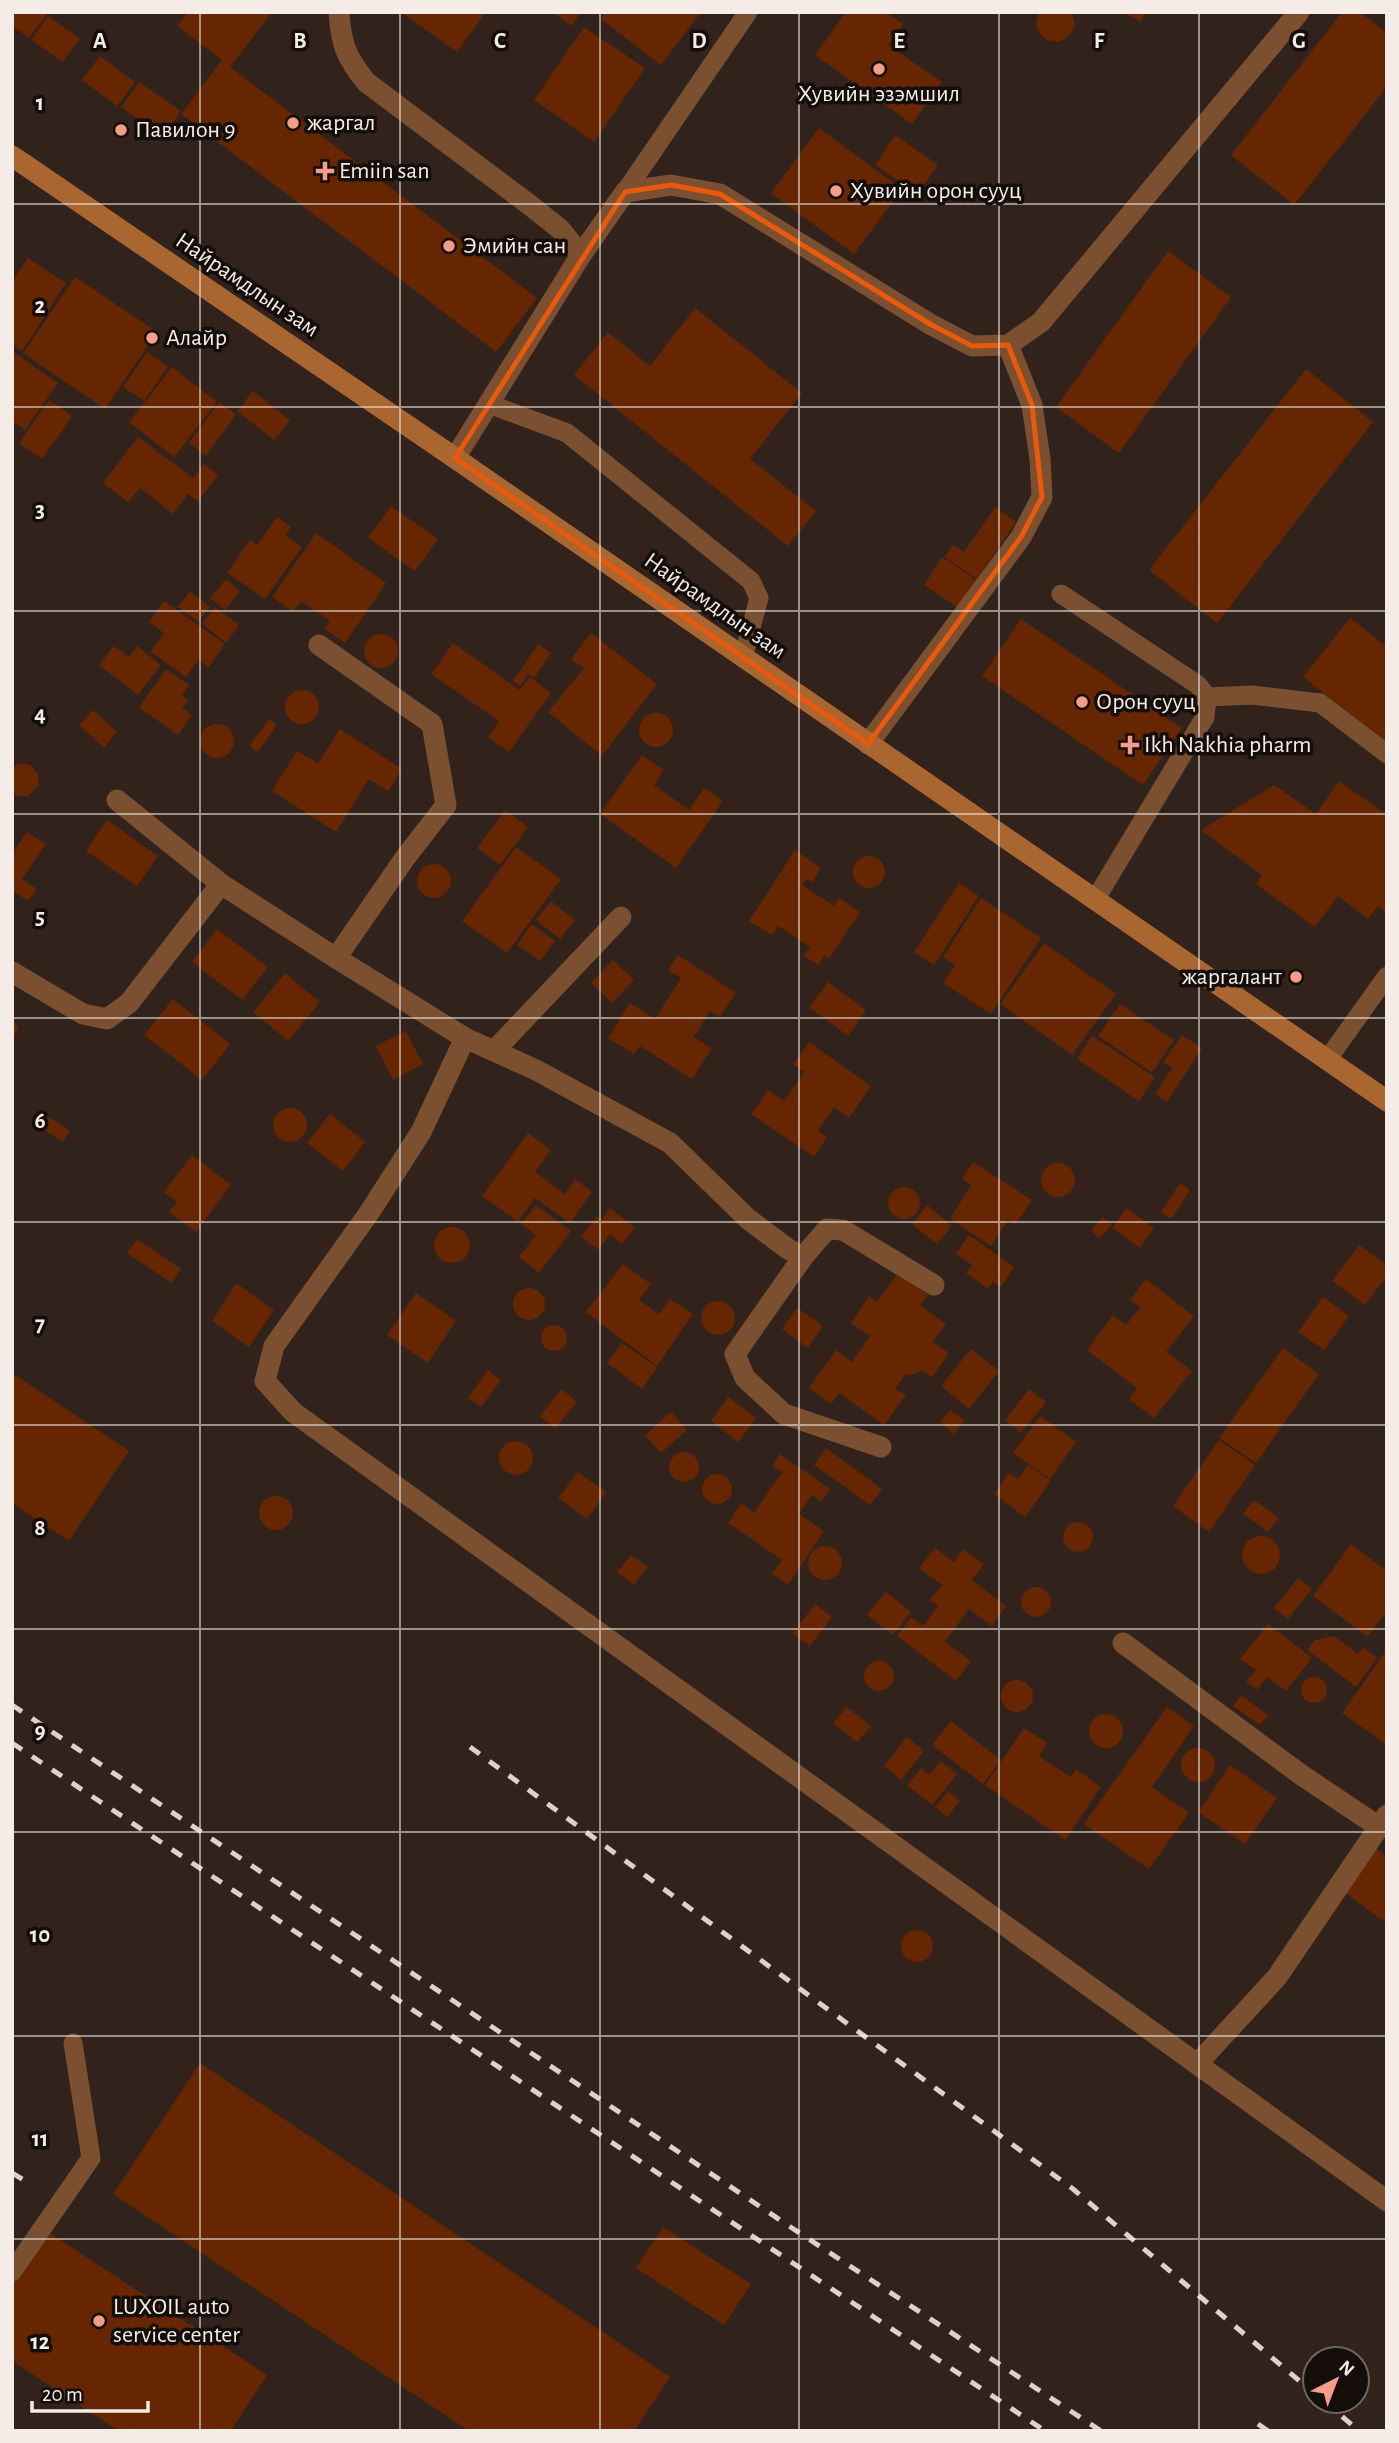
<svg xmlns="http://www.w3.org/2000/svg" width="1399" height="2443" viewBox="0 0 1399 2443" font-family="'Alegreya Sans',sans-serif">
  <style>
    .building { fill: #652601 }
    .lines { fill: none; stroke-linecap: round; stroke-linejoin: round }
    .lane { stroke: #7a5031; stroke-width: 19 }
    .street { stroke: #7a5031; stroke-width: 21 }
    .secondary { stroke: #a96631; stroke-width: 21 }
    .rail { stroke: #dcd1cc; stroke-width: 5; stroke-dasharray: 12 12; stroke-linecap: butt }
    .marked { fill: none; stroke: #e8590c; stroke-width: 5; stroke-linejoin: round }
    .grid { fill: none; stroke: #f6ece7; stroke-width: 2; stroke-opacity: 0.55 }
    .poi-dot { fill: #f49e89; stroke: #140d0a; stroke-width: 2.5 }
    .labels { text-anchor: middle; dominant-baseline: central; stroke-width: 7; stroke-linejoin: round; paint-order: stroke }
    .poi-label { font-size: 24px; fill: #f6ece7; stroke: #140d0a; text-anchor: start }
    .street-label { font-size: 24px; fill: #f6ece7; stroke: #140d0a }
    .grid-label { font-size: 23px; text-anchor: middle; font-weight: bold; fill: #f6ece7; stroke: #140d0a; stroke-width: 7; stroke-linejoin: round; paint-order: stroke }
  </style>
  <rect width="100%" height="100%" fill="#31221c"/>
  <g class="building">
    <path d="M 12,12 L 45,12 L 47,14 L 29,38 L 12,25 Z"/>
    <path d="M 188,12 L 272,12 L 230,67 L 537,298 L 496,352 L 181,114 L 222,60 L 177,26 Z"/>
    <path d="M 401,12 L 486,12 L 457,52 Z"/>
    <path d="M 552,12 L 581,12 L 571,26 Z"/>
    <path d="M 605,12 L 701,12 L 661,65 L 601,19 Z"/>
    <path d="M 846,12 L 885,12 L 903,24 L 888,45 L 942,82 L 912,124 L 815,55 Z"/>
    <path d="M 1039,12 L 1072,12 L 1075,24 L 1073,30 L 1065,39 L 1059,42 L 1046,40 L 1038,30 L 1036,24 Z"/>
    <path d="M 1124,12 L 1146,12 L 1140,22 Z"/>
    <path d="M 1342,12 L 1360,12 L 1387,33 L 1387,87 L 1294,205 L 1231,155 Z"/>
    <path d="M 48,16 L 80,39 L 63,62 L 31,40 Z"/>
    <path d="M 584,27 L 645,68 L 594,142 L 534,100 Z"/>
    <path d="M 100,56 L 135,82 L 117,106 L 82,80 Z"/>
    <path d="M 139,82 L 181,111 L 163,137 L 121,107 Z"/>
    <path d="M 819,128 L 902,189 L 854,254 L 771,193 Z"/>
    <path d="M 895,135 L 938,165 L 917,194 L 875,165 Z"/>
    <path d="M 1168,251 L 1231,297 L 1119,453 L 1056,407 Z"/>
    <path d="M 28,258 L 66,283 L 22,351 L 12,345 L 12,282 Z"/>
    <path d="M 75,277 L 157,332 L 105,409 L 23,353 Z"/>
    <path d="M 695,308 L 802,393 L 750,459 L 816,511 L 788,546 L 574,375 L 608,332 L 650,366 Z"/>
    <path d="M 12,351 L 58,383 L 25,430 L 12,421 Z"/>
    <path d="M 147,352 L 168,367 L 144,401 L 123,387 Z"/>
    <path d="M 172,367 L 217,402 L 174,457 L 129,422 Z"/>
    <path d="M 1306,369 L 1373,422 L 1217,623 L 1149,570 Z"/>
    <path d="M 253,391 L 290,420 L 274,440 L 237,411 Z"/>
    <path d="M 49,400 L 72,416 L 42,459 L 19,443 Z"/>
    <path d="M 219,402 L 236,414 L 206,456 L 189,443 Z"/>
    <path d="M 138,437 L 193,478 L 204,464 L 218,475 L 198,501 L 188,494 L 173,514 L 140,488 L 128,502 L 103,483 Z"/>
    <path d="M 391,506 L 438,539 L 415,571 L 368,538 Z"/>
    <path d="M 995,507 L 1016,522 L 977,579 L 944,557 L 953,545 L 964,552 Z"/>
    <path d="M 277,517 L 291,527 L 285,535 L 302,547 L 265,599 L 227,573 L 250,540 L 257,545 Z"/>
    <path d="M 316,533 L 386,583 L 345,643 L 325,629 L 330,621 L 301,601 L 293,612 L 272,597 Z"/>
    <path d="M 942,557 L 982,584 L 963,611 L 924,585 Z"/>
    <path d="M 226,579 L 240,591 L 225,610 L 210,598 Z"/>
    <path d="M 190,591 L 210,607 L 198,622 L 178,607 Z"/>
    <path d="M 164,601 L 225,644 L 209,667 L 198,660 L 186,677 L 151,652 L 164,633 L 149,622 Z"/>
    <path d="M 215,607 L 239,625 L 226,643 L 202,624 Z"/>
    <path d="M 1350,618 L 1387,647 L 1387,743 L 1303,677 Z"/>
    <path d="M 1021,619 L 1182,728 L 1143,785 L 982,676 Z"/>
    <path d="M 591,633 L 657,684 L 602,756 L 548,712 L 584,668 L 571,659 Z"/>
    <circle cx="381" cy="651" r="17"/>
    <path d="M 453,643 L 520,690 L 530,677 L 551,693 L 509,752 L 488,737 L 499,721 L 431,674 Z"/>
    <path d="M 538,644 L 551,653 L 534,678 L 528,674 L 520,686 L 513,681 Z"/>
    <path d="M 114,646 L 129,657 L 137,646 L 161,665 L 138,695 L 99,665 Z"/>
    <path d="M 166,669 L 189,685 L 182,696 L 188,700 L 182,708 L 192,715 L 178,735 L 139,707 Z"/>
    <circle cx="302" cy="707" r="17"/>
    <path d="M 93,710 L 117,732 L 104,748 L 79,725 Z"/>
    <circle cx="656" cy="730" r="17"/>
    <path d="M 269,719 L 277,725 L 258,752 L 249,746 Z"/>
    <circle cx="217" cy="741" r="17"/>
    <path d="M 340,729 L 402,769 L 388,791 L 369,779 L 336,832 L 272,791 L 297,751 L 318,763 Z"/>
    <path d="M 642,755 L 664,770 L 654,785 L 689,810 L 704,788 L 723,801 L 676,868 L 600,814 Z"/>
    <path d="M 20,763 L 31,765 L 38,774 L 39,785 L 28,796 L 17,796 L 12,793 L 12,767 Z"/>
    <path d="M 1339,781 L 1387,815 L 1387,913 L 1378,906 L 1368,919 L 1338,896 L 1315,927 L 1256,884 L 1262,875 L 1201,830 L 1274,785 L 1316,814 Z"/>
    <path d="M 505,810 L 528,827 L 500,865 L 477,848 Z"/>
    <path d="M 107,820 L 158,856 L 137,886 L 86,851 Z"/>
    <path d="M 27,832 L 46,844 L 22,879 L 37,889 L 28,901 L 12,890 L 12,854 Z"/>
    <path d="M 516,847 L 561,879 L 507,953 L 462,921 Z"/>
    <path d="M 795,850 L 821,868 L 812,882 L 806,879 L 802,885 L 834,906 L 839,898 L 860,912 L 829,959 L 825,955 L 818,965 L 804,956 L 810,947 L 778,926 L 772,935 L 749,921 Z"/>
    <circle cx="869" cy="872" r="16"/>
    <circle cx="434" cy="881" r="17"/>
    <path d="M 959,883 L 979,896 L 934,965 L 914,952 Z"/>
    <path d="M 981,898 L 1041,938 L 991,1014 L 943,983 L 955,965 L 943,957 Z"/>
    <path d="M 551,901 L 575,920 L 560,939 L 536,920 Z"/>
    <path d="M 532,924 L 555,941 L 540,961 L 517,945 Z"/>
    <path d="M 217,929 L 268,967 L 242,1000 L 192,962 Z"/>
    <path d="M 1044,943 L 1116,994 L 1072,1055 L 1000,1004 Z"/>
    <path d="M 678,955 L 736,993 L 720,1017 L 710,1011 L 694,1037 L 712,1049 L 692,1079 L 640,1046 L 634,1054 L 608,1038 L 630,1003 L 655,1019 L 681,978 L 668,970 Z"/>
    <path d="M 613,960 L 634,980 L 612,1003 L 591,983 Z"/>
    <path d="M 285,973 L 320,1002 L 288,1041 L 253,1012 Z"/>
    <path d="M 828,982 L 866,1010 L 848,1036 L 809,1007 Z"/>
    <path d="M 173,999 L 230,1044 L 202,1080 L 144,1035 Z"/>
    <path d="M 1120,1004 L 1174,1040 L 1152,1073 L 1098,1036 Z"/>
    <path d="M 12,1014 L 18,1028 L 12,1042 Z"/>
    <path d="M 406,1031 L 423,1064 L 393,1080 L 376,1046 Z"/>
    <path d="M 1182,1035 L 1202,1048 L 1167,1102 L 1155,1094 L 1172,1068 L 1163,1062 Z"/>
    <path d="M 1092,1036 L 1155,1077 L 1139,1101 L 1077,1059 Z"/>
    <path d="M 809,1042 L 871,1086 L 849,1118 L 834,1107 L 818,1131 L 827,1137 L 814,1157 L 751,1114 L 768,1090 L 784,1101 L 804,1072 L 793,1064 Z"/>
    <circle cx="290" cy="1125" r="17"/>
    <path d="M 43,1113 L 70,1131 L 63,1142 L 35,1124 Z"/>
    <path d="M 330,1114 L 365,1142 L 343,1171 L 307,1143 Z"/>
    <path d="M 528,1133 L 551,1150 L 535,1172 L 565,1194 L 575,1179 L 592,1192 L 570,1223 L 535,1198 L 518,1222 L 482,1196 Z"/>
    <path d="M 192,1155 L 231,1185 L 196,1232 L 169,1212 L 177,1202 L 164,1192 Z"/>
    <path d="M 973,1162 L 1032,1200 L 1016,1224 L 1008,1220 L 991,1246 L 950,1219 L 971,1185 L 962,1179 Z"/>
    <circle cx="1058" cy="1180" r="17"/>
    <path d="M 1180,1183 L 1190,1190 L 1171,1219 L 1161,1212 Z"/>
    <circle cx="904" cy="1203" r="16"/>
    <path d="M 536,1205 L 571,1231 L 539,1273 L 519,1257 L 536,1235 L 521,1224 Z"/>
    <path d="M 927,1205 L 952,1226 L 937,1244 L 912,1224 Z"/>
    <path d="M 610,1208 L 635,1228 L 622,1244 L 610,1234 L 598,1250 L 581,1236 L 597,1216 L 601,1220 Z"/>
    <path d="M 1126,1208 L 1154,1228 L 1140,1248 L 1112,1228 Z"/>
    <path d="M 1103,1217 L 1112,1225 L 1099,1238 L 1091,1230 Z"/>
    <circle cx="452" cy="1245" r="18"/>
    <path d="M 969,1235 L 1014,1267 L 1001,1287 L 993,1282 L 988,1289 L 966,1273 L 972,1265 L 956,1254 Z"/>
    <path d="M 137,1239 L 181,1269 L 172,1283 L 127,1253 Z"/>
    <path d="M 1359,1245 L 1387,1265 L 1387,1276 L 1365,1305 L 1332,1281 Z"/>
    <path d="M 623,1264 L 651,1284 L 639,1300 L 659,1314 L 670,1299 L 693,1314 L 657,1366 L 586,1312 Z"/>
    <path d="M 898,1273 L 928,1295 L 920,1305 L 946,1324 L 933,1342 L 949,1353 L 932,1377 L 922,1370 L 915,1374 L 905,1375 L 895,1389 L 906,1395 L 884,1425 L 839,1393 L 831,1404 L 809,1388 L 836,1350 L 852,1362 L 870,1336 L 851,1323 L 869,1296 L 877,1302 Z"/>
    <path d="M 1146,1279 L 1194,1316 L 1166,1352 L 1192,1371 L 1154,1418 L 1129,1399 L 1137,1388 L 1087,1350 L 1113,1315 L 1126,1325 L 1140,1307 L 1130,1300 Z"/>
    <path d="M 236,1283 L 274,1310 L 249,1347 L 212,1321 Z"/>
    <circle cx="529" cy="1304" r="16"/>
    <path d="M 416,1293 L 456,1321 L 428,1363 L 387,1335 Z"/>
    <path d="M 1323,1297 L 1349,1316 L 1324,1350 L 1298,1332 Z"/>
    <circle cx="718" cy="1318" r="17"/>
    <path d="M 797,1308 L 823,1326 L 808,1348 L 782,1329 Z"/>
    <circle cx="554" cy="1338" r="13"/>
    <path d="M 622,1343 L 657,1367 L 642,1389 L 607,1363 Z"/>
    <path d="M 1283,1348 L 1319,1374 L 1256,1463 L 1219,1438 Z"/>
    <path d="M 971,1349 L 999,1371 L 969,1409 L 941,1386 Z"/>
    <path d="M 488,1370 L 501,1380 L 481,1407 L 468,1398 Z"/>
    <path d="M 12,1373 L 129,1451 L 69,1541 L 12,1503 Z"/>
    <path d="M 562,1389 L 577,1402 L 555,1429 L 540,1416 Z"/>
    <path d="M 1029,1389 L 1046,1402 L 1021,1433 L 1005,1420 Z"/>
    <path d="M 728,1397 L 756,1418 L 738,1442 L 711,1421 Z"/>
    <path d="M 950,1410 L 964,1420 L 954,1434 L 940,1422 Z"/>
    <path d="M 671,1412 L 687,1430 L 661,1453 L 645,1435 Z"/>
    <path d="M 1040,1416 L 1076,1442 L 1050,1479 L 1013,1453 Z"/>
    <path d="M 1219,1440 L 1255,1465 L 1209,1532 L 1173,1506 Z"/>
    <circle cx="516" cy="1458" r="17"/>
    <path d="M 826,1448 L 882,1489 L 870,1505 L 814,1465 Z"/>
    <circle cx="684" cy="1467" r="15"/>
    <path d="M 780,1454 L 830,1489 L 821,1502 L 812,1495 L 799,1514 L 824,1531 L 788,1585 L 772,1574 L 782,1560 L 728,1523 L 741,1503 L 754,1513 L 782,1472 L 772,1466 Z"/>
    <path d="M 1028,1465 L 1051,1481 L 1025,1517 L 994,1494 L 1009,1473 L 1018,1479 Z"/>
    <path d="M 578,1472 L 606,1492 L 587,1519 L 558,1498 Z"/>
    <circle cx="717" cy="1489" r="15"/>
    <circle cx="276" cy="1513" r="17"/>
    <path d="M 1254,1500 L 1279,1518 L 1268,1532 L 1243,1514 Z"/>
    <circle cx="1078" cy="1537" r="15"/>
    <circle cx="1261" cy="1555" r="19"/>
    <path d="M 1351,1544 L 1387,1571 L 1387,1611 L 1367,1637 L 1313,1596 Z"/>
    <circle cx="825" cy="1563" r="17"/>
    <path d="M 935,1548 L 954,1562 L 963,1549 L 984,1564 L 972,1580 L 1006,1606 L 992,1626 L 969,1609 L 945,1642 L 971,1661 L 956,1681 L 897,1636 L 911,1617 L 923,1626 L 938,1606 L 930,1600 L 942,1585 L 919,1568 Z"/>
    <path d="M 631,1555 L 648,1567 L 634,1585 L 617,1572 Z"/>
    <path d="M 1298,1578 L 1312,1589 L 1288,1619 L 1274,1608 Z"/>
    <circle cx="1036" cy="1602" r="15"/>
    <path d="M 886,1592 L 911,1612 L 893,1635 L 867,1615 Z"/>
    <path d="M 815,1604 L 832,1617 L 810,1646 L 793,1633 Z"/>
    <path d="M 1268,1624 L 1312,1658 L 1286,1691 L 1267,1677 L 1257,1690 L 1246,1682 L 1256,1670 L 1240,1659 Z"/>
    <path d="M 1334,1636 L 1358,1654 L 1363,1647 L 1377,1658 L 1356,1687 L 1307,1650 L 1315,1640 Z"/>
    <path d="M 1387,1649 L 1387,1745 L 1342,1713 Z"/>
    <circle cx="879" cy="1676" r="15"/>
    <circle cx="1314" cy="1690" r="13"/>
    <circle cx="1017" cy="1696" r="16"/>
    <path d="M 1241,1695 L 1268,1715 L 1260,1725 L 1233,1706 Z"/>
    <path d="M 847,1707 L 871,1726 L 857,1742 L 833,1723 Z"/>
    <path d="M 1167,1707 L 1194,1726 L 1152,1787 L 1189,1813 L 1149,1869 L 1084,1824 Z"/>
    <circle cx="1106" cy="1731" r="17"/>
    <path d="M 951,1721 L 1001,1760 L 983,1784 L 932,1745 Z"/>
    <path d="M 1024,1728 L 1047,1743 L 1039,1756 L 1071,1777 L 1076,1769 L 1101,1787 L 1065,1840 L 985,1785 Z"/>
    <path d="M 907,1737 L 924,1751 L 901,1780 L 884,1766 Z"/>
    <circle cx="1198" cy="1765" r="17"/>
    <path d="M 941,1761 L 957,1774 L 932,1805 L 907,1785 L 921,1768 L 929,1775 Z"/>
    <path d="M 1230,1765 L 1277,1798 L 1245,1844 L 1198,1812 Z"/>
    <path d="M 948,1791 L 960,1801 L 947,1817 L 935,1807 Z"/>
    <path d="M 1374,1847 L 1387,1857 L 1387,1924 L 1343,1891 Z"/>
    <circle cx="917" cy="1946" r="16"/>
    <path d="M 200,2063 L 670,2377 L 634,2431 L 469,2431 L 113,2194 Z"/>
    <path d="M 663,2227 L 751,2284 L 724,2325 L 636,2268 Z"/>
    <path d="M 45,2230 L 267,2375 L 231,2431 L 119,2431 L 12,2361 L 12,2281 Z"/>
  </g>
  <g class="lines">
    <g class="lane">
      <path d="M 625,192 L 748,12"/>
      <path d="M 489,404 L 567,433 L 751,581 L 759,598 L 743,658"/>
      <path d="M 1061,594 L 1198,685 L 1207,697 L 1205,717 L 1095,900"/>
      <path d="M 1207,697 L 1252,695 L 1320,703 L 1387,754"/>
      <path d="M 1327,1060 L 1387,976"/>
      <path d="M 12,2272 L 91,2158 L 73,2043"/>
    </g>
    <g class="street">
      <path d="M 339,12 C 341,44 346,57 366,82 L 531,206 L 560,229 L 581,255"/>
      <path d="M 455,458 L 581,255 L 625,192 L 671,185 L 720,194 L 930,324 L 972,346 L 1008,345 L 1041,322 L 1299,12"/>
      <path d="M 319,645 L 432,724 L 446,805 L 405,858 L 336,958"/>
      <path d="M 868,744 L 1021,537 L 1042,497 L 1040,459 L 1032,405 L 1008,345"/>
      <path d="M 117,800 L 221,884 L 336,958 L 465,1038 L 536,1070 L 670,1143 L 748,1219 L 788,1249 L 803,1257 L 735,1354 L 745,1378 L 784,1414 L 881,1447"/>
      <path d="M 12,972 L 83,1014 L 107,1019 L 129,1003 L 221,884"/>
      <path d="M 465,1038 L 421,1132 L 369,1213 L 274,1346 L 265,1381 L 293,1412 L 1387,2201"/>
      <path d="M 494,1051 L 621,917"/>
      <path d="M 803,1257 L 827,1229 L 843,1230 L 934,1285"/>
      <path d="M 1123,1643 L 1300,1774 L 1379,1827 L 1387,1815"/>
      <path d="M 1198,2063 L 1277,1977 L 1379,1827"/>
    </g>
    <path class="secondary" d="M 12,156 L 455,458 L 1387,1101"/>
    <g class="rail">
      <path d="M 12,1705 L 792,2228 L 1101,2431"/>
      <path d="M 12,1743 L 1045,2431"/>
      <path d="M 470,1747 L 1073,2189 L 1315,2394"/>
      <path d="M 12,2173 L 27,2182"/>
      <path d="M 1324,2401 L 1359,2431"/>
      <path d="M 1258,2424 L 1268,2431"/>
    </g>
  </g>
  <path class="marked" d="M 671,185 L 720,194 L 930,324 L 972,346 L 1008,345 L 1032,405 L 1042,497 L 1021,537 L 868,744 L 455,458 L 625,192 Z"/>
  <path class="grid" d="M 200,12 L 200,2431M 400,12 L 400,2431M 600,12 L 600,2431M 799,12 L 799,2431M 999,12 L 999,2431M 1199,12 L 1199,2431M 12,204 L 1387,204M 12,407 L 1387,407M 12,611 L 1387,611M 12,814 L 1387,814M 12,1018 L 1387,1018M 12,1222 L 1387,1222M 12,1425 L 1387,1425M 12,1629 L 1387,1629M 12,1832 L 1387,1832M 12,2036 L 1387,2036M 12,2239 L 1387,2239"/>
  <g class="poi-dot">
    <circle cx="879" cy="69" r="7"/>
    <circle cx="293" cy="123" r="7"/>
    <circle cx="121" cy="130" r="7"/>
    <path d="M321.5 160.5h7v7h7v7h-7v7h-7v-7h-7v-7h7z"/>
    <circle cx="836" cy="191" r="7"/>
    <circle cx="449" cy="246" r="7"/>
    <circle cx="152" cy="338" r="7"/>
    <circle cx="1082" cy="702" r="7"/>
    <path d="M1126.5 734.5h7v7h7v7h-7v7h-7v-7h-7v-7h7z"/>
    <circle cx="1296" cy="977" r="7"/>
    <circle cx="99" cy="2321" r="7"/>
  </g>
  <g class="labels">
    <g class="poi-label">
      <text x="879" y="94" text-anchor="middle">Хувийн эзэмшил</text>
      <text x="307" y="123">жаргал</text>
      <text x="135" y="130">Павилон 9</text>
      <text x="339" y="171">Emiin san</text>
      <text x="850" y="191">Хувийн орон сууц</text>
      <text x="463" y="246">Эмийн сан</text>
      <text x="166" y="338">Алайр</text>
      <text x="1096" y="702">Орон сууц</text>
      <text x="1144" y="745">Ikh Nakhia pharm</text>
      <text x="1282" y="977" text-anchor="end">жаргалант</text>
      <text x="113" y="2307">LUXOIL auto<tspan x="113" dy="28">service center</tspan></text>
    </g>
    <g class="street-label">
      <text transform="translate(247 285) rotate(34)">Найрамдлын зам</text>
      <text transform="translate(715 606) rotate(35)">Найрамдлын зам</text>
    </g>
  </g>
  <g class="grid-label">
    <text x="100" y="48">A</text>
    <text x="300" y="48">B</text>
    <text x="500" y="48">C</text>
    <text x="699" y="48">D</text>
    <text x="899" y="48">E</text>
    <text x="1099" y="48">F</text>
    <text x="1299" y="48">G</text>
    <text x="40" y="110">1</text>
    <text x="40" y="313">2</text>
    <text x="40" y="517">3</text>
    <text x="40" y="721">4</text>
    <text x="40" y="924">5</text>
    <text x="40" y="1128">6</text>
    <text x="40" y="1331">7</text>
    <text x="40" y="1535">8</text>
    <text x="40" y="1738">9</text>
    <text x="40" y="1942">10</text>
    <text x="40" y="2146">11</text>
    <text x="40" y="2349">12</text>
  </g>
  <rect width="1399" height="2443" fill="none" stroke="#f6ece7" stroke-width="28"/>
  <g transform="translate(1336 2380) rotate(42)"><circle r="33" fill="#140d0a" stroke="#6e6662" stroke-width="2"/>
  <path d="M0-5L12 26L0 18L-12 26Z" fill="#f49e89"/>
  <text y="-10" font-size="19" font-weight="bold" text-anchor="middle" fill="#f6ece7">N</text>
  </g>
  <path d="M32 2401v10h116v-10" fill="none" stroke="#f6ece7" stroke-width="3.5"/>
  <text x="42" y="2401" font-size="21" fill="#f6ece7" stroke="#140d0a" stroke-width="5" paint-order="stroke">20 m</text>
</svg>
